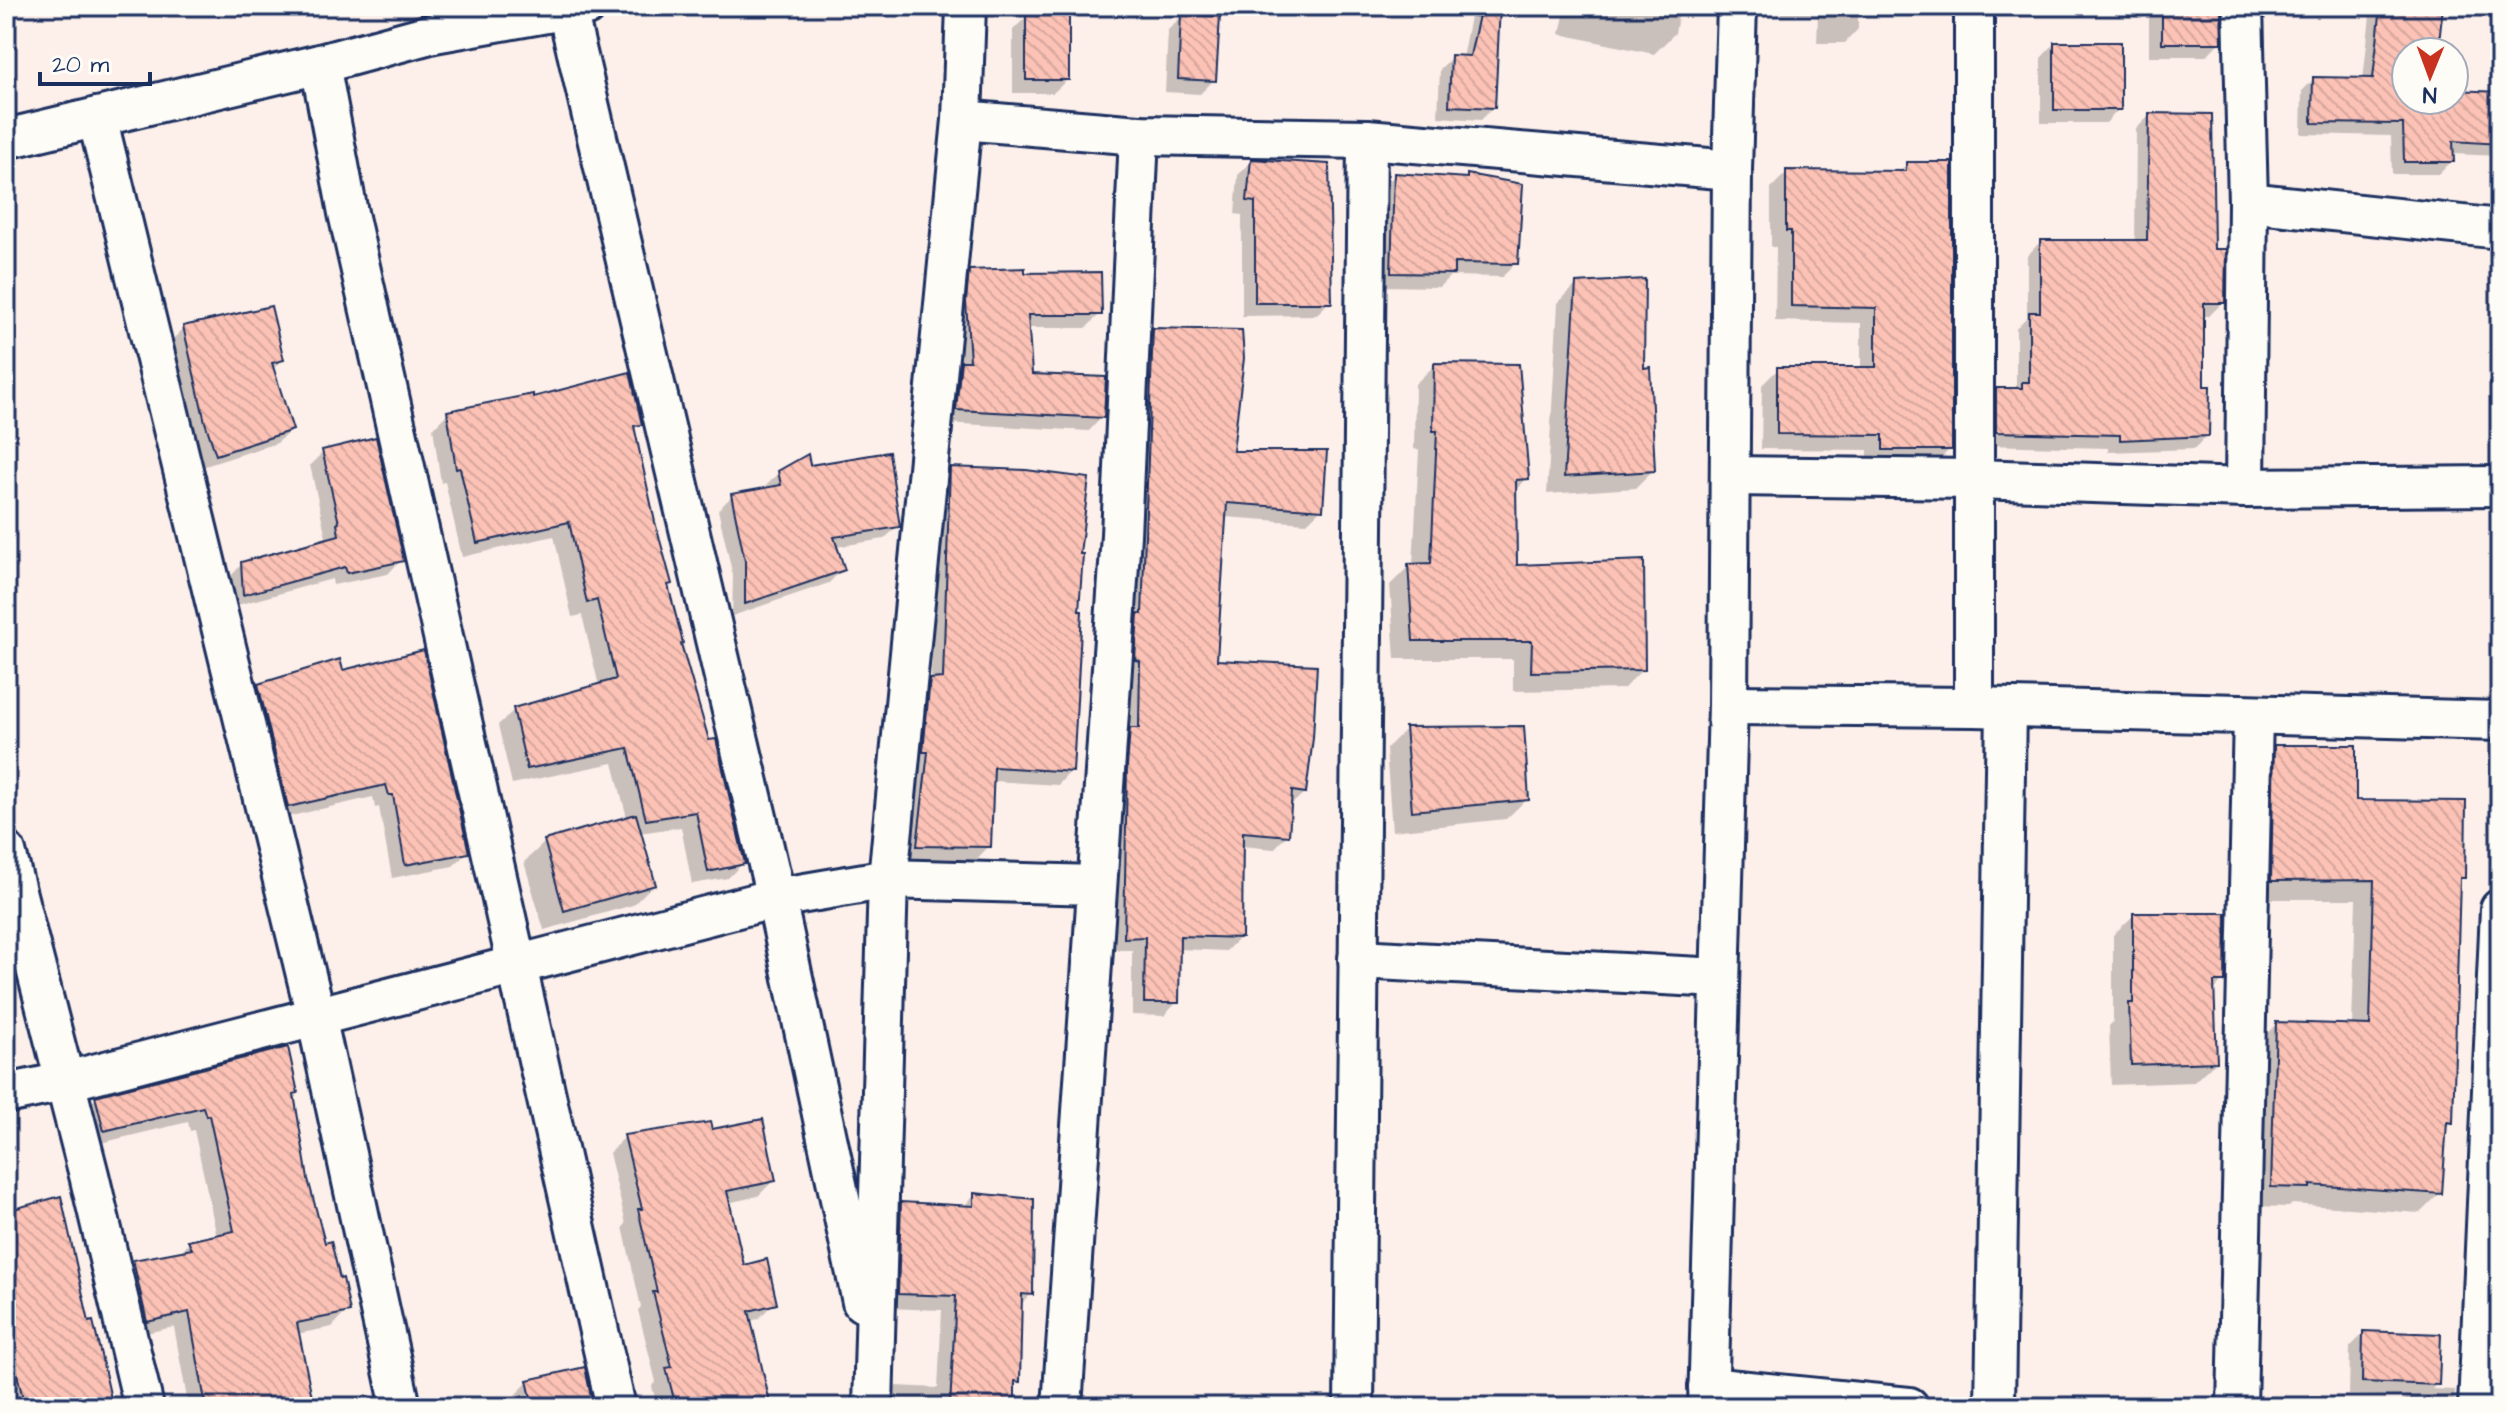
<svg xmlns="http://www.w3.org/2000/svg" width="2506" height="1413" viewBox="0 0 2506 1413" font-family="'Architects Daughter',sans-serif">
  <style>
    .shadow { fill: #0003 }
    .building { fill: url(#building-back-hatch); stroke: #1b2f5e; stroke-width: 2 }
    .lines { fill: none; stroke-linecap: round; stroke-linejoin: round }
    .minor-casing { stroke: #1b2f5e; stroke-width: 44 }
    .minor { stroke: #fdfcf7; stroke-width: 38 }
  </style>
  <defs>
    <pattern id="building-back-hatch" width="6" height="6" patternUnits="userSpaceOnUse" patternTransform="scale(2)"><rect width="6" height="6" fill="#fcc2b5"/><path d="M-1 5l2 2M0 0l6 6M5-1l2 2" fill="none" stroke="#d7a79e"/></pattern>
  </defs>
  <rect width="100%" height="100%" fill="#fdf0ea"/>
  <filter id="ink" filterUnits="userSpaceOnUse"><feTurbulence type="fractalNoise" baseFrequency=".0125" numOctaves="2"/><feDisplacementMap in="SourceGraphic" scale="16" xChannelSelector="R" yChannelSelector="G"/><feConvolveMatrix kernelMatrix="1 2 1 2 8 2 1 2 1" color-interpolation-filters="sRGB"/></filter>
  <g filter="url(#ink)">
    <g class="shadow">
      <path d="M 1472,6 L 1498,6 L 1493,108 L 1481,120 L 1438,117 L 1440,69 L 1452,57 L 1462,58 Z"/>
      <path d="M 1566,6 L 1680,6 L 1675,33 L 1654,54 L 1560,34 Z"/>
      <path d="M 1781,6 L 1881,6 L 1875,12 L 1858,12 L 1858,29 L 1845,43 L 1817,43 L 1818,14 L 1781,14 Z"/>
      <path d="M 2149,6 L 2220,6 L 2220,42 L 2206,56 L 2149,56 Z"/>
      <path d="M 2371,6 L 2441,6 L 2436,52 L 2406,52 L 2406,100 L 2454,100 L 2454,92 L 2500,94 L 2500,156 L 2452,154 L 2452,161 L 2439,174 L 2392,174 L 2391,136 L 2301,134 L 2302,91 L 2314,79 L 2363,80 Z"/>
      <path d="M 1027,16 L 1067,80 L 1053,93 L 1013,93 L 1013,30 Z"/>
      <path d="M 1182,16 L 1214,80 L 1200,94 L 1165,92 L 1168,30 Z"/>
      <path d="M 2054,44 L 2119,109 L 2106,123 L 2041,123 L 2041,58 Z"/>
      <path d="M 2150,115 L 2212,251 L 2223,302 L 2209,316 L 2202,316 L 2202,388 L 2207,435 L 2194,449 L 2108,452 L 2108,448 L 1983,445 L 1983,404 L 1997,390 L 2016,390 L 2016,328 L 2027,317 L 2027,256 L 2040,242 L 2135,242 L 2136,129 Z"/>
      <path d="M 1252,161 L 1329,302 L 1316,315 L 1242,316 L 1242,215 L 1235,214 L 1238,175 Z"/>
      <path d="M 1907,164 L 1950,449 L 1934,465 L 1868,465 L 1868,450 L 1761,449 L 1762,385 L 1778,369 L 1861,369 L 1861,323 L 1775,321 L 1776,247 L 1771,247 L 1771,188 L 1787,172 L 1899,173 Z"/>
      <path d="M 1395,175 L 1464,180 L 1468,176 L 1516,263 L 1502,277 L 1450,276 L 1439,287 L 1379,286 L 1382,188 Z"/>
      <path d="M 970,272 L 1023,275 L 1100,314 L 1086,328 L 1027,328 L 1030,376 L 1102,417 L 1089,431 L 943,423 L 957,286 Z"/>
      <path d="M 1576,285 L 1642,370 L 1653,470 L 1635,488 L 1547,494 L 1558,303 Z"/>
      <path d="M 184,328 L 282,360 L 272,370 L 291,430 L 277,443 L 202,467 L 170,342 Z"/>
      <path d="M 1154,330 L 1231,453 L 1321,509 L 1307,523 L 1224,517 L 1215,662 L 1305,792 L 1291,805 L 1287,835 L 1274,849 L 1241,846 L 1240,937 L 1226,951 L 1178,949 L 1177,1002 L 1164,1016 L 1132,1015 L 1132,950 L 1112,950 L 1140,344 Z"/>
      <path d="M 1435,365 L 1527,478 L 1514,492 L 1515,567 L 1643,669 L 1623,689 L 1513,691 L 1513,659 L 1395,659 L 1390,585 L 1409,566 L 1413,566 L 1419,450 L 1414,449 L 1415,384 Z"/>
      <path d="M 532,399 L 640,424 L 633,430 L 653,523 L 670,583 L 667,587 L 743,863 L 728,878 L 692,884 L 681,827 L 639,833 L 654,884 L 633,905 L 544,930 L 524,862 L 545,842 L 627,818 L 613,763 L 512,784 L 498,725 L 514,710 L 599,686 L 582,615 L 572,617 L 554,536 L 462,557 L 445,482 L 441,483 L 433,428 L 448,413 Z"/>
      <path d="M 323,452 L 401,560 L 388,574 L 333,585 L 332,579 L 230,607 L 229,578 L 242,564 L 326,537 L 310,465 Z"/>
      <path d="M 809,467 L 898,526 L 884,539 L 835,547 L 842,569 L 829,583 L 732,616 L 733,576 L 718,510 L 732,496 L 766,490 L 766,486 L 779,472 Z"/>
      <path d="M 951,469 L 1071,771 L 1058,785 L 992,781 L 989,846 L 976,860 L 904,859 L 917,695 L 931,680 L 937,483 Z"/>
      <path d="M 341,672 L 467,853 L 453,866 L 392,878 L 379,807 L 375,808 L 373,797 L 274,820 L 245,699 L 259,686 Z"/>
      <path d="M 1406,729 L 1527,799 L 1506,819 L 1392,831 L 1386,749 Z"/>
      <path d="M 2275,747 L 2463,877 L 2457,883 L 2451,1122 L 2444,1128 L 2440,1193 L 2420,1213 L 2292,1204 L 2289,1207 L 2253,1206 L 2257,1044 L 2276,1024 L 2352,1026 L 2356,899 L 2253,899 L 2256,766 Z"/>
      <path d="M 2134,915 L 2223,981 L 2212,992 L 2215,1062 L 2194,1082 L 2111,1085 L 2109,1026 L 2113,1022 L 2113,935 Z"/>
      <path d="M 6,989 L 14,1021 L 6,1029 Z"/>
      <path d="M 296,1092 L 292,1096 L 306,1179 L 324,1245 L 347,1311 L 332,1327 L 297,1334 L 312,1407 L 173,1407 L 188,1404 L 174,1327 L 132,1336 L 118,1277 L 134,1262 L 178,1254 L 189,1243 L 217,1237 L 194,1130 L 190,1131 L 188,1122 L 88,1146 L 81,1114 L 96,1098 Z"/>
      <path d="M 710,1132 L 774,1180 L 758,1196 L 728,1203 L 743,1268 L 774,1303 L 758,1319 L 750,1321 L 769,1407 L 657,1407 L 652,1386 L 656,1382 L 638,1310 L 641,1307 L 623,1227 L 626,1224 L 609,1153 L 625,1137 Z"/>
      <path d="M 975,1195 L 1031,1294 L 1020,1305 L 1018,1381 L 1013,1385 L 1013,1407 L 881,1407 L 882,1401 L 896,1386 L 938,1388 L 942,1310 L 884,1308 L 887,1219 L 902,1204 L 963,1207 Z"/>
      <path d="M 6,1213 L 87,1325 L 111,1407 L 6,1407 Z"/>
      <path d="M 2364,1333 L 2437,1384 L 2432,1389 L 2455,1390 L 2454,1407 L 2402,1407 L 2402,1402 L 2408,1397 L 2349,1395 L 2350,1347 Z"/>
      <path d="M 528,1382 L 591,1407 L 517,1407 L 514,1396 Z"/>
    </g>
    <g class="building">
      <path d="M 1481,6 L 1500,6 L 1495,108 L 1449,106 L 1451,55 L 1470,56 Z"/>
      <path d="M 2162,6 L 2221,6 L 2222,43 L 2162,43 Z"/>
      <path d="M 2381,6 L 2443,6 L 2438,52 L 2406,52 L 2406,100 L 2454,100 L 2454,90 L 2500,92 L 2500,144 L 2453,141 L 2454,162 L 2404,162 L 2403,124 L 2312,123 L 2313,77 L 2373,78 Z"/>
      <path d="M 1069,13 L 1069,80 L 1026,80 L 1026,14 Z"/>
      <path d="M 1181,14 L 1220,16 L 1216,81 L 1178,79 Z"/>
      <rect x="2054" y="42" width="67" height="68"/>
      <path d="M 2149,113 L 2212,114 L 2214,249 L 2226,249 L 2225,303 L 2204,303 L 2204,386 L 2210,386 L 2209,436 L 2120,440 L 2120,435 L 1996,432 L 1996,388 L 2022,388 L 2022,382 L 2029,382 L 2029,312 L 2040,312 L 2040,240 L 2147,240 Z"/>
      <path d="M 1251,159 L 1329,164 L 1332,303 L 1255,303 L 1255,202 L 1247,201 Z"/>
      <path d="M 1906,162 L 1952,162 L 1952,450 L 1883,450 L 1883,435 L 1777,434 L 1777,367 L 1876,367 L 1876,308 L 1791,306 L 1791,231 L 1786,231 L 1786,170 L 1906,171 Z"/>
      <path d="M 1394,173 L 1467,178 L 1467,174 L 1523,184 L 1518,264 L 1454,263 L 1454,274 L 1391,273 Z"/>
      <path d="M 1025,268 L 1025,273 L 1101,272 L 1102,315 L 1028,315 L 1032,374 L 1106,377 L 1104,418 L 956,410 L 961,361 L 970,361 L 966,302 L 969,270 Z"/>
      <path d="M 1645,279 L 1644,368 L 1650,367 L 1655,471 L 1564,477 L 1576,283 Z"/>
      <path d="M 271,306 L 284,360 L 272,363 L 293,430 L 216,455 L 205,422 L 183,326 Z"/>
      <path d="M 1153,328 L 1242,330 L 1244,358 L 1233,451 L 1327,451 L 1323,510 L 1227,503 L 1217,660 L 1317,665 L 1313,738 L 1306,793 L 1292,791 L 1289,836 L 1243,832 L 1242,938 L 1180,936 L 1179,1003 L 1144,1003 L 1145,937 L 1124,938 L 1127,767 L 1130,728 L 1139,728 L 1140,661 L 1135,660 L 1138,613 L 1142,614 Z"/>
      <path d="M 1434,363 L 1519,364 L 1529,479 L 1516,480 L 1517,565 L 1644,560 L 1645,670 L 1531,672 L 1532,641 L 1413,641 L 1408,564 L 1431,563 L 1437,431 L 1433,431 Z"/>
      <path d="M 630,372 L 642,425 L 634,426 L 655,522 L 672,584 L 668,585 L 683,643 L 681,644 L 709,740 L 716,739 L 745,864 L 708,872 L 696,812 L 646,820 L 628,748 L 527,769 L 513,708 L 616,679 L 597,600 L 587,603 L 569,522 L 477,543 L 460,468 L 456,469 L 447,411 L 533,394 L 533,397 Z"/>
      <path d="M 376,437 L 404,561 L 347,573 L 345,567 L 243,595 L 241,562 L 339,535 L 337,524 L 339,523 L 322,450 Z"/>
      <path d="M 889,452 L 900,527 L 834,537 L 845,570 L 745,604 L 745,561 L 731,494 L 781,485 L 778,471 L 808,454 L 810,465 Z"/>
      <path d="M 950,467 L 1026,470 L 1089,478 L 1080,554 L 1083,554 L 1079,611 L 1082,611 L 1073,772 L 994,767 L 991,847 L 917,846 L 928,752 L 923,752 L 930,679 L 943,678 Z"/>
      <path d="M 424,650 L 469,853 L 405,865 L 393,795 L 389,795 L 386,785 L 288,807 L 258,684 L 340,659 L 343,670 Z"/>
      <path d="M 1524,726 L 1529,800 L 1412,811 L 1405,727 Z"/>
      <path d="M 2274,745 L 2356,745 L 2356,800 L 2466,801 L 2465,878 L 2460,878 L 2453,1123 L 2447,1122 L 2442,1194 L 2310,1185 L 2310,1188 L 2271,1187 L 2276,1022 L 2370,1025 L 2374,880 L 2271,881 Z"/>
      <path d="M 636,814 L 656,885 L 564,911 L 544,840 Z"/>
      <path d="M 2133,913 L 2226,913 L 2225,982 L 2214,982 L 2217,1062 L 2131,1065 L 2129,1003 L 2133,1003 Z"/>
      <path d="M 288,1047 L 298,1093 L 294,1094 L 308,1179 L 325,1243 L 331,1241 L 340,1279 L 343,1278 L 350,1312 L 297,1323 L 314,1407 L 206,1407 L 189,1312 L 147,1322 L 133,1260 L 192,1249 L 188,1241 L 234,1231 L 209,1115 L 206,1116 L 203,1107 L 104,1131 L 95,1096 Z"/>
      <path d="M 763,1119 L 776,1181 L 727,1191 L 744,1265 L 767,1259 L 777,1304 L 749,1311 L 771,1407 L 676,1407 L 666,1368 L 672,1367 L 653,1292 L 657,1292 L 638,1209 L 642,1209 L 624,1135 L 710,1122 L 712,1129 Z"/>
      <path d="M 974,1193 L 1034,1199 L 1033,1295 L 1022,1294 L 1020,1382 L 1015,1381 L 1015,1407 L 950,1407 L 956,1296 L 898,1294 L 901,1202 L 974,1206 Z"/>
      <path d="M 61,1196 L 89,1322 L 93,1321 L 113,1407 L 25,1407 L 6,1328 L 6,1211 Z"/>
      <path d="M 2363,1331 L 2441,1334 L 2439,1385 L 2362,1382 Z"/>
      <path d="M 585,1367 L 593,1407 L 533,1407 L 527,1380 Z"/>
    </g>
    <g class="lines">
      <defs>
        <g id="minor">
          <path d="M 586,6 L 434,33 L 320,64 L 348,213 L 616,1407"/>
          <path d="M 1974,6 L 1974,707"/>
          <path d="M 2243,6 L 2248,202 L 2245,488"/>
          <path d="M 567,10 L 776,898 L 862,1302"/>
          <path d="M 97,117 L 316,1016 L 401,1407"/>
          <path d="M 962,120 L 1139,135 L 1367,139 L 1732,170"/>
          <path d="M 6,139 L 320,64"/>
          <path d="M 2248,202 L 2500,229"/>
          <path d="M 1731,476 L 1974,479 L 2245,488 L 2500,486"/>
          <path d="M 1728,705 L 1974,707 L 2500,721"/>
          <path d="M 6,852 L 89,1175 L 144,1407"/>
          <path d="M 1358,959 L 1720,978"/>
          <path d="M 6,1094 L 63,1082 L 776,898 L 888,879 L 1096,885"/>
          <path d="M 1708,1387 L 1909,1407"/>
          <path d="M 873,1407 L 888,879 L 962,120 L 966,6"/>
          <path d="M 1062,1407 L 1121,535 L 1139,135"/>
          <path d="M 1354,1407 L 1367,139"/>
          <path d="M 1708,1407 L 1728,705 L 1732,170 L 1737,6"/>
          <path d="M 1995,1407 L 2006,708"/>
          <path d="M 2237,1407 L 2253,716"/>
          <path d="M 2478,1407 L 2500,909"/>
        </g>
      </defs>
      <use href="#minor" class="minor-casing"/>
      <use href="#minor" class="minor"/>
    </g>
  </g>
  <rect width="2506" height="1413" fill="none" stroke="#fdfcf7" stroke-width="32"/>
  <rect x="16" y="16" width="2474" height="1381" fill="none" stroke="#1b2f5e" stroke-width="3" filter="url(#ink)"/>
  <g transform="translate(2430 76) rotate(181)"><circle r="38" fill="#fdfcf7" stroke="#a3aaba" stroke-width="2"/>
  <path d="M0-6L14 30L0 20L-14 30Z" fill="#c8321e"/>
  <text y="-12" font-size="22" font-weight="bold" text-anchor="middle" fill="#1b2f5e">N</text>
  </g>
  <path d="M40 72v12h110v-12" fill="none" stroke="#1b2f5e" stroke-width="4"/>
  <text x="52" y="72" font-size="24" fill="#1b2f5e" stroke="#fdfcf7" stroke-width="6" paint-order="stroke">20 m</text>
</svg>
